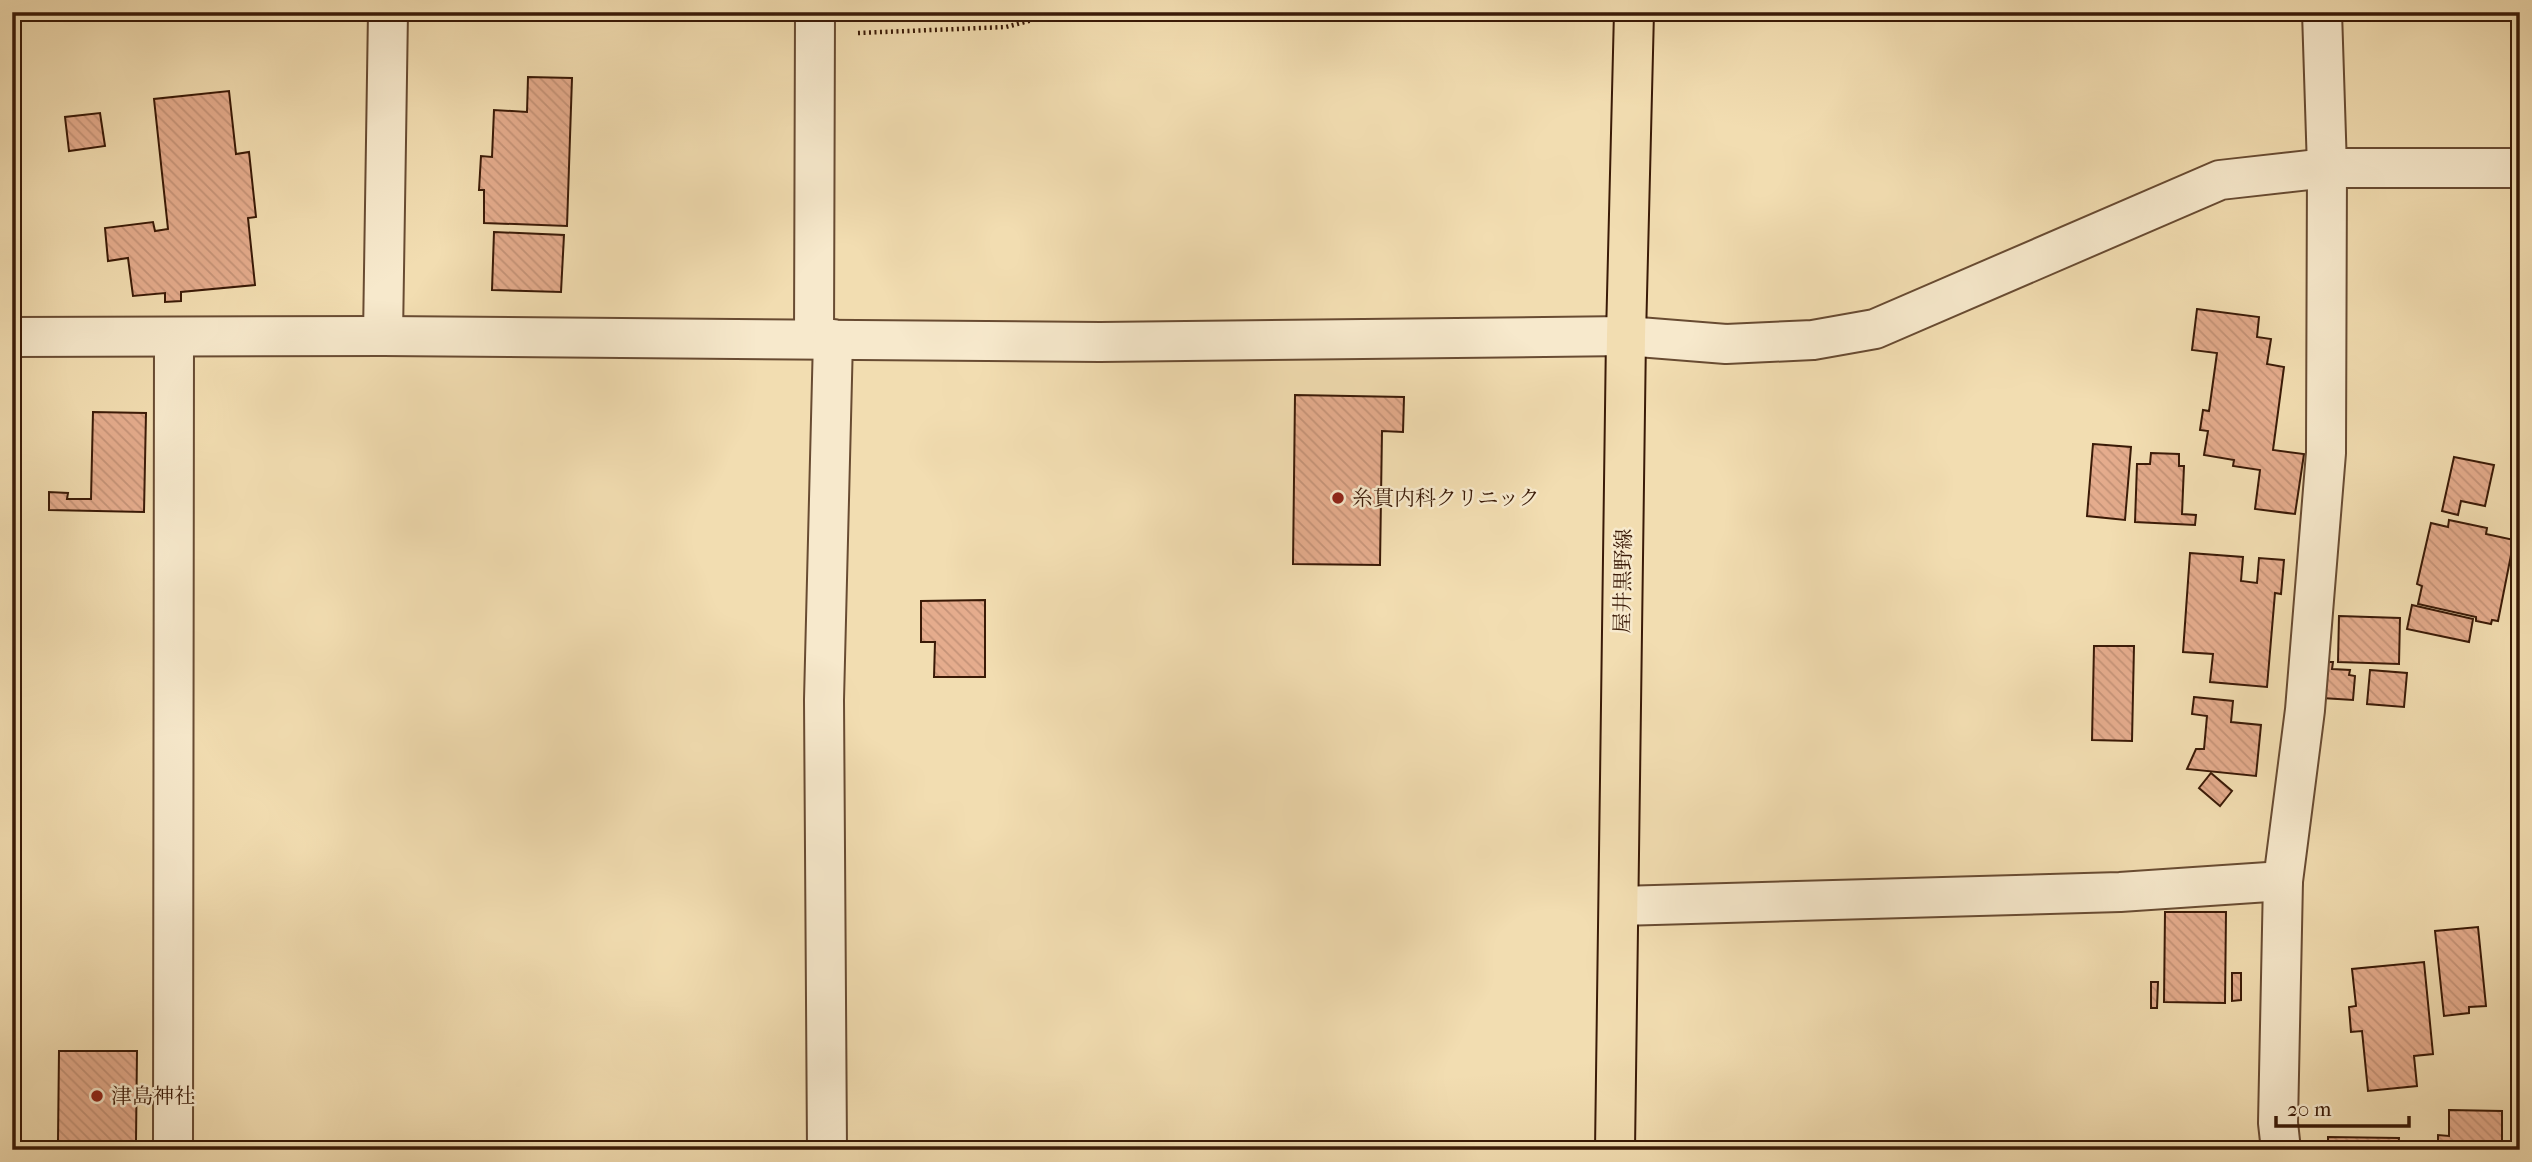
<svg xmlns="http://www.w3.org/2000/svg" width="2532" height="1162" viewBox="0 0 2532 1162" font-family="'IM FELL French Canon','Noto Serif JP',serif">
  <style>
    .building { fill: url(#building-back-hatch); stroke: #3a1a07; stroke-width: 2 }
    .lines { fill: none; stroke-linecap: round; stroke-linejoin: round }
    .minor-casing { stroke: #684b32; stroke-width: 42 }
    .major-casing { stroke: #3a1a07; stroke-width: 42 }
    .path { stroke: #3a1a07; stroke-width: 4.5; stroke-dasharray: 2 3.5; stroke-linecap: butt }
    .minor { stroke: #f7e9cc; stroke-width: 38 }
    .major { stroke: #f2ddb1; stroke-width: 38 }
    .poi-dot { fill: #8f2418; stroke: #f7e9cc; stroke-width: 2.5 }
    .labels { text-anchor: middle; dominant-baseline: central; stroke-width: 5; stroke-linejoin: round; paint-order: stroke }
    .poi-label { font-size: 21px; fill: #3a1a07; stroke: #f7e9cc; text-anchor: start }
    .street-label { font-size: 21px; fill: #3a1a07; stroke: #f7e9cc }
  </style>
  <defs>
    <pattern id="building-back-hatch" width="6" height="6" patternUnits="userSpaceOnUse" patternTransform="scale(1.75)"><rect width="6" height="6" fill="#e5ac8d"/><path d="M-1 5l2 2M0 0l6 6M5-1l2 2" fill="none" stroke="#c59378"/></pattern>
  </defs>
  <rect width="100%" height="100%" fill="#f2ddb1"/>
  <filter id="stains"><feTurbulence type="fractalNoise" baseFrequency=".00286" numOctaves="4"/><feColorMatrix values="0 0 0 0 .2 0 0 0 0 .09 0 0 0 0 .02 0 0 0 .5 -.17"/></filter>
  <radialGradient id="worn" r=".72"><stop offset=".6" stop-color="#630" stop-opacity="0"/><stop offset="1" stop-color="#630" stop-opacity=".3"/></radialGradient>
  <g class="building">
    <path d="M 528,77 L 572,78 L 567,226 L 484,223 L 484,190 L 479,190 L 481,156 L 492,157 L 494,110 L 527,112 Z"/>
    <path d="M 229,91 L 236,154 L 249,152 L 256,217 L 248,218 L 255,285 L 181,292 L 181,301 L 165,302 L 165,293 L 133,296 L 128,258 L 108,261 L 105,228 L 153,222 L 155,231 L 168,229 L 154,99 Z"/>
    <path d="M 100,113 L 105,146 L 69,151 L 65,117 Z"/>
    <path d="M 494,232 L 564,235 L 561,292 L 492,290 Z"/>
    <path d="M 2197,309 L 2259,317 L 2257,337 L 2271,339 L 2267,364 L 2284,367 L 2273,450 L 2304,454 L 2295,514 L 2255,509 L 2260,470 L 2233,466 L 2234,460 L 2204,455 L 2208,431 L 2200,430 L 2203,410 L 2209,411 L 2217,353 L 2192,350 Z"/>
    <path d="M 1295,395 L 1404,397 L 1403,432 L 1382,431 L 1380,565 L 1293,564 Z"/>
    <path d="M 93,412 L 146,413 L 144,512 L 49,510 L 49,492 L 68,493 L 67,499 L 91,499 Z"/>
    <path d="M 2093,444 L 2131,447 L 2125,520 L 2087,516 Z"/>
    <path d="M 2151,453 L 2179,454 L 2179,466 L 2184,466 L 2182,514 L 2196,515 L 2195,525 L 2135,522 L 2137,464 L 2150,464 Z"/>
    <path d="M 2454,457 L 2494,465 L 2485,506 L 2461,501 L 2458,515 L 2442,511 Z"/>
    <path d="M 2449,520 L 2487,528 L 2486,534 L 2514,540 L 2498,621 L 2492,620 L 2491,624 L 2476,621 L 2476,617 L 2418,604 L 2422,586 L 2417,584 L 2431,523 L 2448,527 Z"/>
    <path d="M 2190,553 L 2243,557 L 2241,581 L 2257,583 L 2259,558 L 2284,560 L 2281,594 L 2275,593 L 2267,687 L 2210,682 L 2213,654 L 2183,652 Z"/>
    <path d="M 985,600 L 985,677 L 934,677 L 935,642 L 921,642 L 921,601 Z"/>
    <path d="M 2412,605 L 2473,619 L 2469,642 L 2407,629 Z"/>
    <path d="M 2339,616 L 2400,618 L 2399,664 L 2338,662 Z"/>
    <path d="M 2094,646 L 2134,646 L 2132,741 L 2092,740 Z"/>
    <path d="M 2324,662 L 2333,662 L 2332,669 L 2350,670 L 2349,675 L 2355,676 L 2353,700 L 2322,698 Z"/>
    <path d="M 2370,670 L 2407,673 L 2404,707 L 2367,704 Z"/>
    <path d="M 2194,697 L 2233,701 L 2231,722 L 2261,725 L 2256,776 L 2187,769 L 2196,749 L 2204,749 L 2207,716 L 2192,714 Z"/>
    <path d="M 2211,773 L 2232,791 L 2220,806 L 2199,788 Z"/>
    <path d="M 2165,912 L 2226,912 L 2225,1003 L 2164,1002 Z"/>
    <path d="M 2478,927 L 2486,1006 L 2469,1007 L 2469,1013 L 2444,1016 L 2435,931 Z"/>
    <path d="M 2424,962 L 2433,1054 L 2414,1056 L 2417,1086 L 2368,1091 L 2362,1031 L 2351,1032 L 2349,1007 L 2356,1006 L 2352,969 Z"/>
    <path d="M 2232,973 L 2241,973 L 2241,1000 L 2232,1001 Z"/>
    <path d="M 2151,982 L 2158,982 L 2157,1008 L 2151,1008 Z"/>
    <path d="M 59,1051 L 137,1051 L 136,1141 L 58,1141 Z"/>
    <path d="M 2449,1110 L 2502,1111 L 2502,1150 L 2438,1150 L 2438,1135 L 2449,1136 Z"/>
    <path d="M 2328,1137 L 2399,1138 L 2398,1150 L 2328,1150 Z"/>
  </g>
  <g class="lines">
    <defs>
      <g id="minor">
        <path d="M 383,336 L 388,12"/>
        <path d="M 12,337 L 383,336 L 1100,342 L 1626,336 L 1726,344 L 1813,340 L 1875,329 L 2220,180 L 2327,168 L 2520,168"/>
        <path d="M 814,339 L 815,12"/>
        <path d="M 1619,906 L 2120,892 L 2283,881"/>
        <path d="M 173,1150 L 174,337"/>
        <path d="M 827,1150 L 824,700 L 833,339"/>
        <path d="M 2281,1150 L 2278,1123 L 2283,881 L 2305,710 L 2326,453 L 2327,168 L 2322,12"/>
      </g>
      <path id="major" d="M 1615,1150 L 1626,336 L 1634,12"/>
    </defs>
    <use href="#minor" class="minor-casing"/>
    <use href="#major" class="major-casing"/>
    <path class="path" d="M 858,33 L 1006,27 L 1063,12"/>
    <use href="#minor" class="minor"/>
    <use href="#major" class="major"/>
  </g>
  <g class="poi-dot">
    <circle cx="1338" cy="498" r="7"/>
    <circle cx="97" cy="1096" r="7"/>
  </g>
  <g class="labels">
    <g class="poi-label">
      <text x="1352" y="498">糸貫内科クリニック</text>
      <text x="111" y="1096">津島神社</text>
    </g>
    <g class="street-label">
      <text transform="translate(1623 581) rotate(-89)">屋井黒野線</text>
    </g>
  </g>
  <rect width="2532" height="1162" fill="none" stroke="#f2ddb1" stroke-width="42"/>
  <rect x="14" y="14" width="2504" height="1134" fill="none" stroke="#3a1a07" stroke-width="3.5"/>
  <rect x="21" y="21" width="2490" height="1120" fill="none" stroke="#3a1a07" stroke-width="2"/>
  <path d="M2276 1116v10h133v-10" fill="none" stroke="#3a1a07" stroke-width="3.5"/>
  <text x="2287" y="1116" font-size="21" fill="#3a1a07" stroke="#f7e9cc" stroke-width="5" paint-order="stroke">20 m</text>
  <rect width="100%" height="100%" filter="url(#stains)"/>
  <rect width="100%" height="100%" fill="url(#worn)"/>
</svg>
